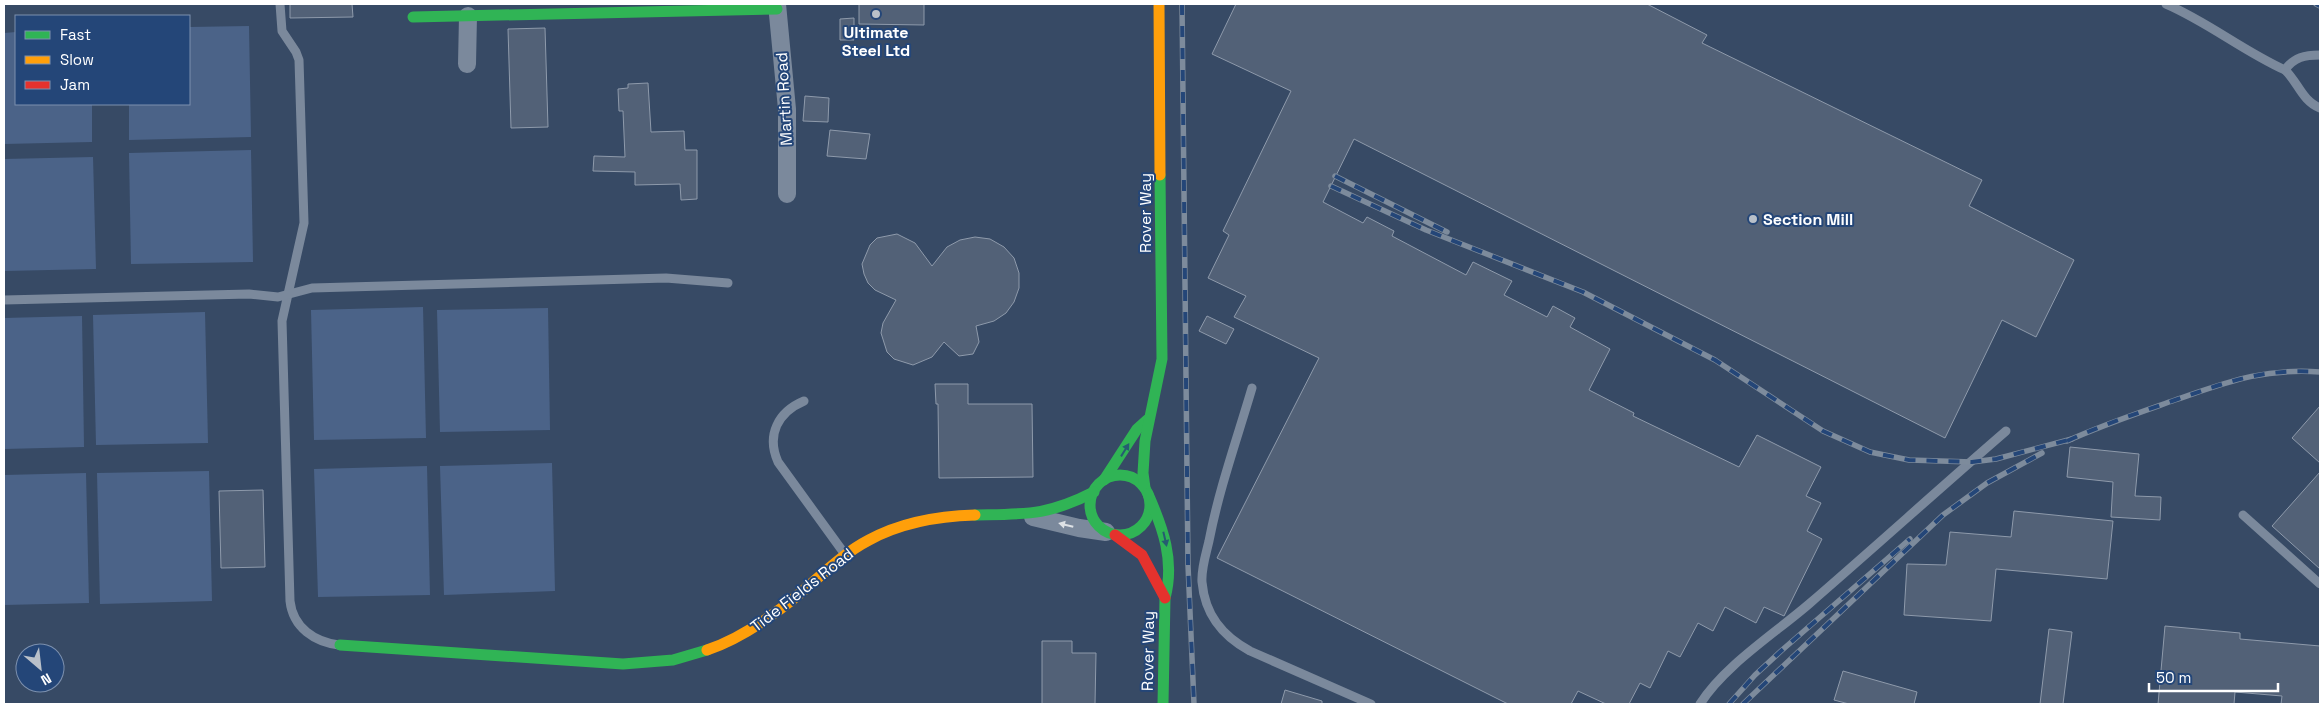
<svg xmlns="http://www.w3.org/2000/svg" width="2324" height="708" viewBox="0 0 2324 708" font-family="'Space Grotesk',sans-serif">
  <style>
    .water { fill: #4b6388 }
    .building { fill: #526177; stroke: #8e9aab }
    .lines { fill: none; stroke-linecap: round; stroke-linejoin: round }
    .lane { stroke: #7b899c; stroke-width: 9 }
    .street { stroke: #7b899c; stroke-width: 18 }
    .fast { stroke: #30b455; stroke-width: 11 }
    .slow { stroke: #ff9f0a; stroke-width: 11 }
    .jam { stroke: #e5322d; stroke-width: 11 }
    .rail-casing { stroke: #7d8b9c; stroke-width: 5.5 }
    .rail { stroke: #244678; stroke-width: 4; stroke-dasharray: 11; stroke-linecap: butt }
    .oneway { fill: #265c71 }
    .oneway2 { fill: #dee2e6 }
    .poi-dot { fill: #b9c0c9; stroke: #244678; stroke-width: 2 }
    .labels { text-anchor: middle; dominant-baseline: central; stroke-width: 4; stroke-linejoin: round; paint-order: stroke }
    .poi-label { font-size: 16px; font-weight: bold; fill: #fff; stroke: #244678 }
    .street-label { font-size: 16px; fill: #fff; stroke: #244678 }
  </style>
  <rect width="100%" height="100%" fill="#374a65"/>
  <g class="water">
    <path d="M 249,26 L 251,137 L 129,140 L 129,104 L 189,104 L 189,27 Z"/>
    <path d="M 16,32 L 16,104 L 92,104 L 92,142 L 4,144 L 4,33 Z"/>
    <path d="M 251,150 L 253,262 L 131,264 L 129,153 Z"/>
    <path d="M 93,157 L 96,269 L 4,271 L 4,159 Z"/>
    <path d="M 423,307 L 426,438 L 314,440 L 311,310 Z"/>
    <path d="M 548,308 L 550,430 L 440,432 L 437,310 Z"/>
    <path d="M 205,312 L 208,443 L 96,445 L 93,315 Z"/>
    <path d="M 82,316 L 84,447 L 4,449 L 4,318 Z"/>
    <path d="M 552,463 L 555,591 L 444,595 L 440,466 Z"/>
    <path d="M 427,466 L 430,595 L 318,597 L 314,469 Z"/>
    <path d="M 209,471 L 212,601 L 100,604 L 97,473 Z"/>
    <path d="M 86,473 L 89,603 L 4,605 L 4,475 Z"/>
  </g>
  <g class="building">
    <path d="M 290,4 L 352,4 L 353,17 L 290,18 Z"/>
    <path d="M 859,4 L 924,4 L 924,25 L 859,24 Z"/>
    <path d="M 1236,4 L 1647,4 L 1707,35 L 1702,43 L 1982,180 L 1969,206 L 2074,260 L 2036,337 L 2002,320 L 1945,438 L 1354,139 L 1323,202 L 1363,223 L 1367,217 L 1394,231 L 1392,236 L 1466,275 L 1473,262 L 1512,281 L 1504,295 L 1547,317 L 1553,306 L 1575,318 L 1570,327 L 1610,349 L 1589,390 L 1634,413 L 1633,416 L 1739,467 L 1757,435 L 1821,467 L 1806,496 L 1821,503 L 1807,531 L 1822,539 L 1784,616 L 1764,607 L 1756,623 L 1725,607 L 1713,631 L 1698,623 L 1680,657 L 1668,651 L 1650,688 L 1640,683 L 1629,704 L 1606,704 L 1578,691 L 1571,704 L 1508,704 L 1217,558 L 1319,358 L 1234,317 L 1246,296 L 1208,278 L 1229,235 L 1223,231 L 1291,91 L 1212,54 Z"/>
    <path d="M 854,18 L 854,40 L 840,40 L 840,19 Z"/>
    <path d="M 545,28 L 548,127 L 511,128 L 508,29 Z"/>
    <path d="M 648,83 L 651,132 L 684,131 L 685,150 L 697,150 L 697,199 L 681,200 L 680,184 L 635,185 L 635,172 L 593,171 L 594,156 L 625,157 L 623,111 L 619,111 L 618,89 L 628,88 L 628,84 Z"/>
    <path d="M 805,96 L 829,98 L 828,122 L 803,121 Z"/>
    <path d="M 830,130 L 870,134 L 866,159 L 827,156 Z"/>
    <path d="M 897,234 L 915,243 L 932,266 L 947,247 L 960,240 L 975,237 L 990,239 L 1004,247 L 1014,258 L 1019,273 L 1019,288 L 1014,302 L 1006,313 L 994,321 L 976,326 L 979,342 L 973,354 L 959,356 L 944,342 L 932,357 L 913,365 L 894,359 L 887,352 L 881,333 L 883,323 L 896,300 L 875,290 L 868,283 L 864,274 L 862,264 L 870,245 L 877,238 Z"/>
    <path d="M 1207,316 L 1234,329 L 1226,344 L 1199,331 Z"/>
    <path d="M 935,384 L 968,384 L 968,404 L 1032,404 L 1033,477 L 939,478 L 938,404 L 936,404 Z"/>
    <path d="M 2320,406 L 2320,463 L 2292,438 Z"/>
    <path d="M 2070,447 L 2139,454 L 2135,496 L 2161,497 L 2160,520 L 2111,517 L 2113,482 L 2067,477 Z"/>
    <path d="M 2320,472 L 2320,569 L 2272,526 Z"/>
    <path d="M 263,490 L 265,567 L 221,568 L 219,491 Z"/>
    <path d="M 2014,511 L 2113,521 L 2107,579 L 1996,569 L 1991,621 L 1904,615 L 1907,564 L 1946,565 L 1950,532 L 2011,537 Z"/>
    <path d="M 2165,626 L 2240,633 L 2240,639 L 2320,646 L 2320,704 L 2281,704 L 2282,696 L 2235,692 L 2234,704 L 2158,704 Z"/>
    <path d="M 2049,629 L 2072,632 L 2063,704 L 2040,704 Z"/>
    <path d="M 1042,641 L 1072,641 L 1072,653 L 1096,653 L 1095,704 L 1042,704 Z"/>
    <path d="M 1843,671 L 1917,692 L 1914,704 L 1849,704 L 1834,700 Z"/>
    <path d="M 1285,690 L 1322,701 L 1322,704 L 1281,704 Z"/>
  </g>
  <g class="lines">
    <g class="lane">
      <path d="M 280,4 L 282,31 L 296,52 L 299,60 L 304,223 L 282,321 L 290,601 C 293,628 315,642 339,645"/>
      <path d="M 2166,4 C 2208,22 2243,51 2285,70"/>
      <path d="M 2320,55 C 2305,55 2294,57 2285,70 C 2298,82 2302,101 2320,108"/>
      <path d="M 4,300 L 249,294 L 278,297 L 312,288 L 666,278 L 728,283"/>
      <path d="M 1252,388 C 1237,439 1219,489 1209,541 C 1206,554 1201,569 1202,582 C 1205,615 1222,636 1250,651 L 1371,704"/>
      <path d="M 804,401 C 778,412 766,435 778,462 L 844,553"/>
      <path d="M 2243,515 L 2320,584"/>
      <path d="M 1700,704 C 1724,666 1774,634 1809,604 C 1875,547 1940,488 2006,431"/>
    </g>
    <g class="street">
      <path d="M 777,4 L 787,109 L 787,194"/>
      <path d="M 467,64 L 468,16"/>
      <path d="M 1033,517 L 1079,528 L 1106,532"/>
    </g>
    <g class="fast">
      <path d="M 413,17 L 777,9"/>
      <circle cx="1120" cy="505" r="30"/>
      <path d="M 1104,480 L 1137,429 L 1147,420"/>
      <path d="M 1145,488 L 1143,473 L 1145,441 L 1162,359 L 1160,175"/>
      <path d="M 1148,494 C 1163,528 1175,561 1165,598 L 1163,704"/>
      <path d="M 975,515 C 1026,514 1047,516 1094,492"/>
      <path d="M 340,645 L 623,664 L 673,660 L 707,650"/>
    </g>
    <g class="slow">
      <path d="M 1159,4 L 1160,175"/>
      <path d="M 707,650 C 740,639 770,618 797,596 C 821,576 842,554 869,540 C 902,522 939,516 975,515"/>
    </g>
    <path class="jam" d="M 1115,535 L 1142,555 L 1165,598"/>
    <defs>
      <g id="rail">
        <path d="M 1182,4 L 1188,565 L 1194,704"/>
        <path d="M 2316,4 L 2320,6"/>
        <path d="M 1335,176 L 1447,232"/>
        <path d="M 1331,186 L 1426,230 L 1583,292 L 1715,360 L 1823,431 L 1870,452 L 1909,460 L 1972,462 L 1996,459 L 2072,439"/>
        <path d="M 2067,441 C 2102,425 2138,413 2175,400 C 2228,382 2262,368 2320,372"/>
        <path d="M 1729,704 L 1755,675 L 1781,651 L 1910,539"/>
        <path d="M 1743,704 L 1943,515 L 1987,483 L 2042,453"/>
      </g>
    </defs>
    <use href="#rail" class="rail-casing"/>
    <use href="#rail" class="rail"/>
  </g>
  <defs><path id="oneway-solid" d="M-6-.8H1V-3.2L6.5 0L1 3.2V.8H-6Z" transform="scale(1.25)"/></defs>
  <g class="oneway">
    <use href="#oneway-solid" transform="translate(1125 450) rotate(-58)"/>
    <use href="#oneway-solid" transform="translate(1165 539) rotate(77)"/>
  </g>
  <use class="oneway2" href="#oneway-solid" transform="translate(1066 525) rotate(-166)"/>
  <g class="poi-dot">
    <circle cx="876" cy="14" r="5"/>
    <circle cx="1753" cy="219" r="5"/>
  </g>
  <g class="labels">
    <g class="poi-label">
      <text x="876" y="32">Ultimate<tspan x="876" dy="18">Steel Ltd</tspan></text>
      <text x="1763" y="219" text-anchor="start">Section Mill</text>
    </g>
    <g class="street-label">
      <text transform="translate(784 99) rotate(-93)">Martin Road</text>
      <text transform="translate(1145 213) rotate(-90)">Rover Way</text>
      <text transform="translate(802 590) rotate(-38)">Tide Fields Road</text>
      <text transform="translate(1148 651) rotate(-89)">Rover Way</text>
    </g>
  </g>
  <rect width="2324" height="708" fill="none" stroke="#ffffff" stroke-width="10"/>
  <rect x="15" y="15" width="175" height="90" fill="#244678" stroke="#7c90ae"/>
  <rect x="25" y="31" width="25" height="8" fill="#30b455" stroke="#7c90ae"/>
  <text x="60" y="40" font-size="15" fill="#ffffff">Fast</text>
  <rect x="25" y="56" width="25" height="8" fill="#ff9f0a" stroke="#7c90ae"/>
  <text x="60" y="65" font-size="15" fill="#ffffff">Slow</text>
  <rect x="25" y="81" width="25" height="8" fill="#e5322d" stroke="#7c90ae"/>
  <text x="60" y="90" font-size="15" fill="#ffffff">Jam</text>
  <g transform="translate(40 668) rotate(152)"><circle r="24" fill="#244678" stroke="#7c90ae"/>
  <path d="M0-4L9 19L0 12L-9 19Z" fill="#b9c0c9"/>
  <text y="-8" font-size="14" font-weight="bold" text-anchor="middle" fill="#ffffff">N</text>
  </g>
  <path d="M2149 683v8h129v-8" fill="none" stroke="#ffffff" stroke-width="2.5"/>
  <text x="2156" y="683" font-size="15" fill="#ffffff" stroke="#244678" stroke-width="4" paint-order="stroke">50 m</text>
</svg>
